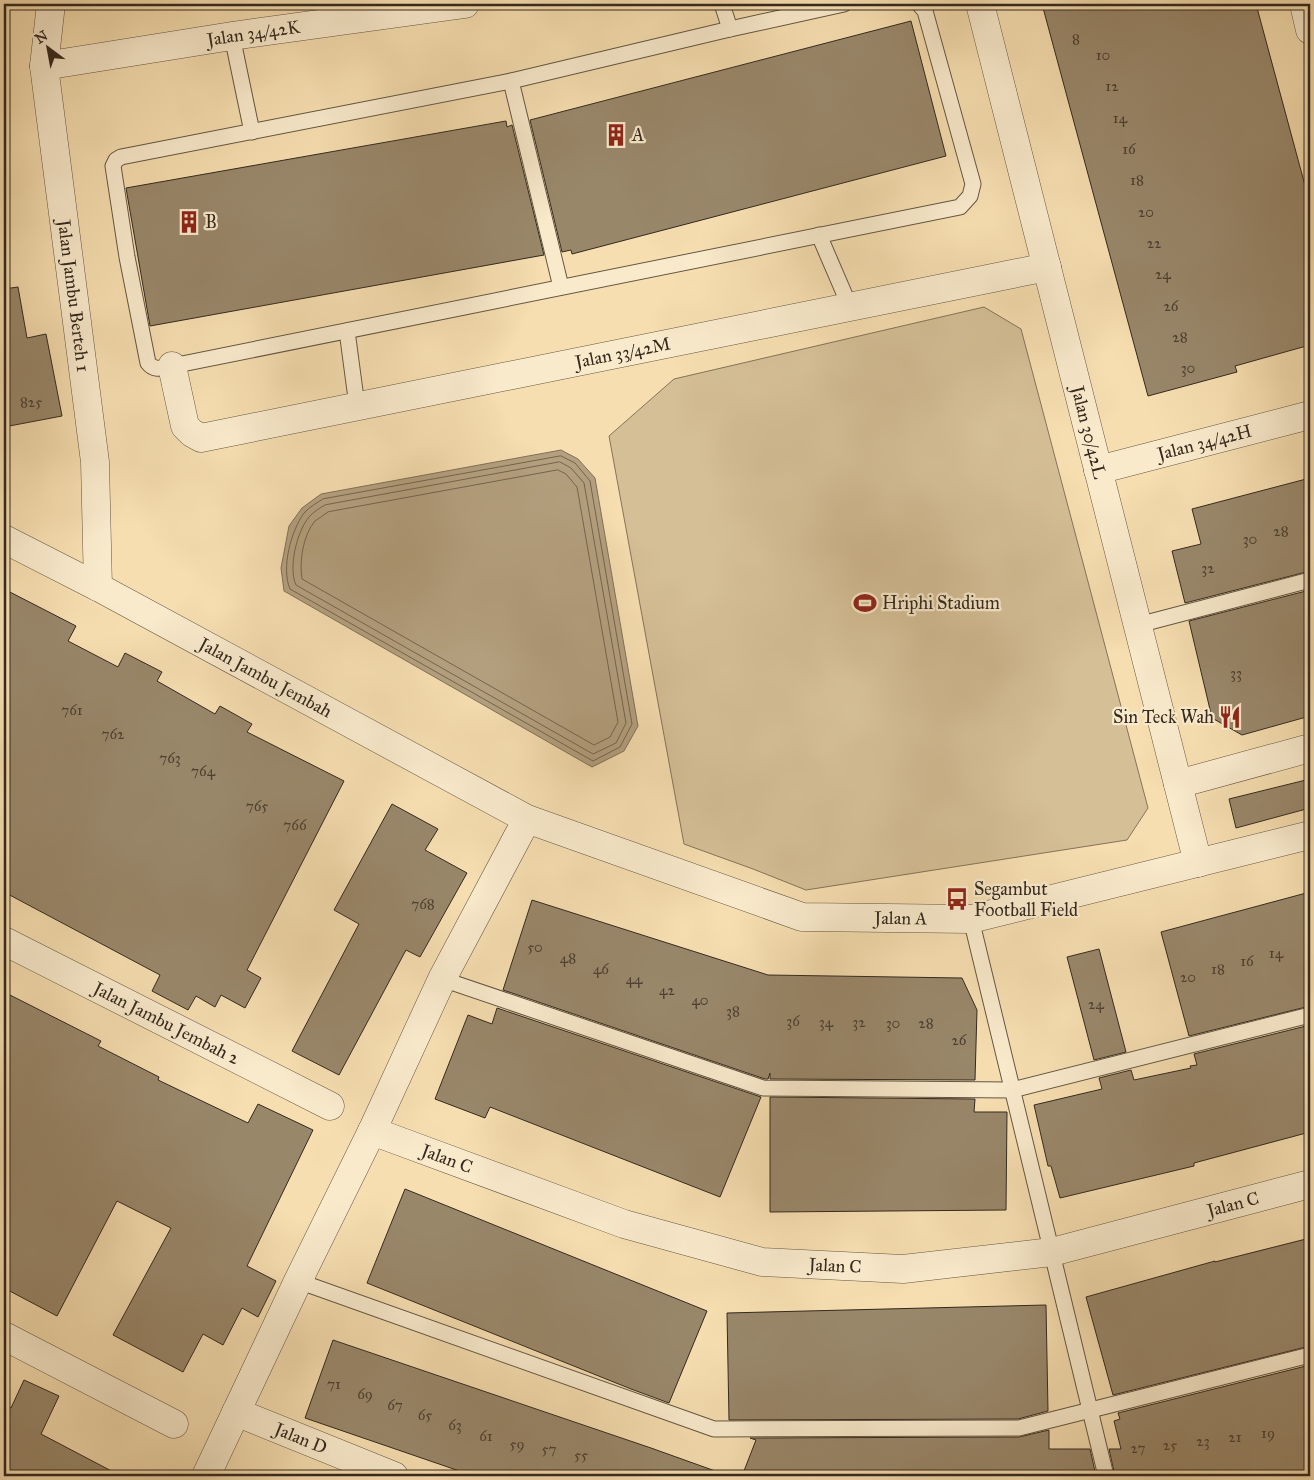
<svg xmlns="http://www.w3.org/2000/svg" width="1314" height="1480" viewBox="0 0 1314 1480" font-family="'IM FELL Great Primer',serif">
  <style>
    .green { fill: #d5bf97; stroke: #84745b }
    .water { fill: #b4a07f; stroke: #817059 }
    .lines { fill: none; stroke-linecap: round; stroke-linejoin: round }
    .shore { stroke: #74644f; stroke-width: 1 }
    .building { fill: #99876a; stroke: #34291f }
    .service-casing { stroke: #645643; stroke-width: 17 }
    .minor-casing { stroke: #645643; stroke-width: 29 }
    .service { stroke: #f9eacc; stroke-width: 15 }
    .minor { stroke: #f9eacc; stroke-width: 28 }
    .labels { text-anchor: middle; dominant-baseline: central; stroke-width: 4.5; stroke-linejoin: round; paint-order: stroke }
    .number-label { font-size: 15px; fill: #4d4032 }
    .street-label { font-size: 18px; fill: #34291f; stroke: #f9eacc }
    .poi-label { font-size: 18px; fill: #34291f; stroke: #f9eacc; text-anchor: start }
  </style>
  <rect width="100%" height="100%" fill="#f6deb0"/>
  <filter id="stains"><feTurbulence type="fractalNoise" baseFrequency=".004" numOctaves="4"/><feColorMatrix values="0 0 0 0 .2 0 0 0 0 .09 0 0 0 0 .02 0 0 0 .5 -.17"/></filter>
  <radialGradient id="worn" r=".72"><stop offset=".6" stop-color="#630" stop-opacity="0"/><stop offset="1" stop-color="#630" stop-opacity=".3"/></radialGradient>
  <path class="green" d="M 984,307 L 1021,329 L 1148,808 L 1127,840 L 806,890 L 753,869 L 684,844 L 609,436 L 674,379 Z"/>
  <path class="water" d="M 561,450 L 578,459 L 595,478 L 638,726 L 624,751 L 592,767 L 284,591 L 281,568 L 289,526 L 302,508 L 321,494 Z"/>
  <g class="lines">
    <g class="shore">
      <path d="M 561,456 L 575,463 L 590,481 L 632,724 L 620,747 L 593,761 L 290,589 C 281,568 291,531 304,513 C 309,507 317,503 323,499 Z"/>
      <path d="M 560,462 L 571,468 L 584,483 L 626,723 L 616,743 L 593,754 L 296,585 C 288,568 297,531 309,517 C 313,512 320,508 325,505 Z"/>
      <path d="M 558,470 L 566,474 L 577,487 L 618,722 L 610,737 L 594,745 L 302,579 C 299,562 303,535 315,521 C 319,518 324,515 328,512 Z"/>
    </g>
  </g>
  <g class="building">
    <path d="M 1042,4 L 1256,4 L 1310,204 L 1310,345 L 1235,366 L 1237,372 L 1148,396 Z"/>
    <path d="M 911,21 L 946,156 L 572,254 L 571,250 L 562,252 L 530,120 Z"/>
    <path d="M 506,121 L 507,127 L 512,125 L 544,255 L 150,326 L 126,188 Z"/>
    <path d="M 18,287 L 27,338 L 46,334 L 62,416 L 4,427 L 4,289 Z"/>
    <path d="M 1310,478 L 1310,571 L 1185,603 L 1172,551 L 1201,544 L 1192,509 Z"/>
    <path d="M 4,589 L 76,626 L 68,641 L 118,667 L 125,653 L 162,672 L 157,681 L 215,714 L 220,706 L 252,724 L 247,732 L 344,781 L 247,970 L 261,978 L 245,1008 L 221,995 L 215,1007 L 196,996 L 188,1010 L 152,991 L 160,975 L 4,892 Z"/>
    <path d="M 1310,590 L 1310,716 L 1242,735 L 1212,718 L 1189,621 Z"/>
    <path d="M 1310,779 L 1310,808 L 1236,828 L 1229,799 Z"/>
    <path d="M 392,804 L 438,829 L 425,850 L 467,873 L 420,957 L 406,950 L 339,1075 L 292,1051 L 359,924 L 334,910 Z"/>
    <path d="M 1310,892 L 1310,1006 L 1189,1036 L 1161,932 Z"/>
    <path d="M 532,900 L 768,975 L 962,978 L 977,1010 L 975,1080 L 770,1079 L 770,1073 L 768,1079 L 765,1079 L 503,990 Z"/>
    <path d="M 1099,949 L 1126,1052 L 1094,1060 L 1067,957 Z"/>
    <path d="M 4,992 L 101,1041 L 98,1046 L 159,1077 L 158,1080 L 248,1123 L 258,1104 L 313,1130 L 247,1266 L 276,1281 L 258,1317 L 242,1308 L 223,1345 L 203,1334 L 183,1372 L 113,1335 L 171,1228 L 117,1201 L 57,1316 L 4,1288 Z"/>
    <path d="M 497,1008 L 761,1097 L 720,1197 L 490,1107 L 485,1118 L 435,1099 L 468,1015 L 492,1024 Z"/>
    <path d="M 1310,1025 L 1310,1132 L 1194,1163 L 1194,1166 L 1060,1198 L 1051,1166 L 1048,1166 L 1034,1105 L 1102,1089 L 1099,1078 L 1131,1070 L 1134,1080 L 1191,1068 L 1190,1066 L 1197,1065 L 1194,1054 Z"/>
    <path d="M 770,1097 L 975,1099 L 974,1112 L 1007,1112 L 1006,1210 L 770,1212 Z"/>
    <path d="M 405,1189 L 707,1311 L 669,1403 L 631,1389 L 367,1283 Z"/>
    <path d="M 1310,1238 L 1310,1346 L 1113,1395 L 1086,1297 L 1215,1261 L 1215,1262 Z"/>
    <path d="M 1046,1305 L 1048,1411 L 1018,1419 L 729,1420 L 727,1313 Z"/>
    <path d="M 333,1340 L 651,1448 L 718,1472 L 717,1476 L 474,1476 L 305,1418 Z"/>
    <path d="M 1310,1365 L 1310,1476 L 1115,1476 L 1109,1449 L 1121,1449 L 1114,1421 L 1120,1419 L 1118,1413 Z"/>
    <path d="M 24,1380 L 59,1396 L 41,1434 L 121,1476 L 4,1476 L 4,1404 L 11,1408 Z"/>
    <path d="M 1049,1430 L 1049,1449 L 1090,1449 L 1096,1476 L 742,1476 L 756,1440 L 750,1438 L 1019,1437 Z"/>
  </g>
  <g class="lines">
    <defs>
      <g id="service">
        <path d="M 722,4 L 730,29"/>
        <path d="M 844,4 L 730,29 L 511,81 L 121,157 L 116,160 L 113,166 L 127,257 L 148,363 C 154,371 162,368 172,366 L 960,207 L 970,196 L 973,184 L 925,11 L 919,4"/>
        <path d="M 232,36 L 252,132"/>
        <path d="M 511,81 L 561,287"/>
        <path d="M 819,235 L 850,307"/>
        <path d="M 347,331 L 357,406"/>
        <path d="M 1138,625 L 1310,580"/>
        <path d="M 971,919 L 1106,1476"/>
        <path d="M 442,979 L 763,1088 L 1012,1090 L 1310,1015"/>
        <path d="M 298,1281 L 714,1429 L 1019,1428 L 1310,1355"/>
      </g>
      <g id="minor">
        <path id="s1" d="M 51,4 L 44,66 L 95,462 L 98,587"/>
        <path id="s2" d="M 980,4 L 1198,863"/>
        <path d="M 1304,4 L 1310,30"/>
        <path id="s3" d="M 44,66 L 232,36 L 465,4"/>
        <path id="s4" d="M 172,366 L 185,426 L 192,433 L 201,438 L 1047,267"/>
        <path id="s5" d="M 1098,470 L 1310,415"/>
        <path id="s6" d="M 4,539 L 98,587 L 527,819 L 802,917 L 971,919 L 1310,835"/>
        <path d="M 1178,784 L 1310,748"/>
        <path id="s7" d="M 4,941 L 330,1106"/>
        <path id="s8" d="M 372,1131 L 624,1224 L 762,1262 L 903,1269 L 1052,1252 L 1310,1184"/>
        <path d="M 4,1336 L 174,1424"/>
        <path id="s9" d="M 236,1412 L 394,1476"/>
        <path d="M 206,1476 L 298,1281 L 372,1131 L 442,979 L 527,819"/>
      </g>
    </defs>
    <use href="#service" class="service-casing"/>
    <use href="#minor" class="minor-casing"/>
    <use href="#service" class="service"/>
    <use href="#minor" class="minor"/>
  </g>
  <defs>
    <symbol id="building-bare" viewBox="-9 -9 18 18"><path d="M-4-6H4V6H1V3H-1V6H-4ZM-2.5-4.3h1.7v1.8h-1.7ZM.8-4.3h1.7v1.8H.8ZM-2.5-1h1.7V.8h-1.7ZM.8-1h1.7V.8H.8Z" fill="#8f2418" stroke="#f9eacc" stroke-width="2.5" paint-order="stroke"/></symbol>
    <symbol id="stadium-bare" viewBox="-9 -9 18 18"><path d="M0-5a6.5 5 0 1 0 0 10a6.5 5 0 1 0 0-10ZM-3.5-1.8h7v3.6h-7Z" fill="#8f2418" stroke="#f9eacc" stroke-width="2.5" paint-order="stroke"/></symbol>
    <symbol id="restaurant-bare" viewBox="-9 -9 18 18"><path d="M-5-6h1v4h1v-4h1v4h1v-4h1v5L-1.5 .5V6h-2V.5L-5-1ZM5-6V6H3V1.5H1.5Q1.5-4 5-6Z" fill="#8f2418" stroke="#f9eacc" stroke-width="2.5" paint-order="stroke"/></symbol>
    <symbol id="bus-bare" viewBox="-9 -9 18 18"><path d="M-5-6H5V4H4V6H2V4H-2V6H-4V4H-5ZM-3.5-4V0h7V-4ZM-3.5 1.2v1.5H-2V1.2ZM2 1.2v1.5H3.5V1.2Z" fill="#8f2418" stroke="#f9eacc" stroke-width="2.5" paint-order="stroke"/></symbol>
  </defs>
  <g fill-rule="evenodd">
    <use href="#building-bare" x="600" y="119" width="32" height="32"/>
    <use href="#building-bare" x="173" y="206" width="32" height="32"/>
    <use href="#stadium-bare" x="849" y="587" width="32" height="32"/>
    <use href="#restaurant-bare" x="1214" y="701" width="32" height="32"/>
    <use href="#bus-bare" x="941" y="883" width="32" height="32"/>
  </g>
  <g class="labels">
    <g class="number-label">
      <text x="1076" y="39">8</text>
      <text x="1103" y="55">10</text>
      <text x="1112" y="86">12</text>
      <text x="1120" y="118">14</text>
      <text x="1129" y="149">16</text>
      <text x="1137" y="180">18</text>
      <text x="1146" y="212">20</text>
      <text x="1154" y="243">22</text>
      <text x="1163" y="274">24</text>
      <text x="1171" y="306">26</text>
      <text x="1180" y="337">28</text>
      <text x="1188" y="368">30</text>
      <text x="31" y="402">825</text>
      <text x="1281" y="531">28</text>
      <text x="1250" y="539">30</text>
      <text x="1208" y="568">32</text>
      <text x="1236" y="673">33</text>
      <text x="72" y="710">761</text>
      <text x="113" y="734">762</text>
      <text x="170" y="758">763</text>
      <text x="203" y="771">764</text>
      <text x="257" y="806">765</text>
      <text x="295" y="825">766</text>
      <text x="423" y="904">768</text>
      <text x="535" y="947">50</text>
      <text x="1276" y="953">14</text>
      <text x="568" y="958">48</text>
      <text x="1247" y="961">16</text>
      <text x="601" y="969">46</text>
      <text x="1218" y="969">18</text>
      <text x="1188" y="977">20</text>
      <text x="634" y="979">44</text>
      <text x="667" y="990">42</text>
      <text x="700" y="1000">40</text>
      <text x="1096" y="1004">24</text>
      <text x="733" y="1011">38</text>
      <text x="793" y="1021">36</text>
      <text x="826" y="1022">34</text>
      <text x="859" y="1022">32</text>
      <text x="893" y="1023">30</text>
      <text x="926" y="1023">28</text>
      <text x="959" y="1040">26</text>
      <text x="334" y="1384">71</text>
      <text x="365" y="1394">69</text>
      <text x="395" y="1405">67</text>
      <text x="425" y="1415">65</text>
      <text x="455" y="1425">63</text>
      <text x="1268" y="1433">19</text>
      <text x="486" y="1436">61</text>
      <text x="1235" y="1437">21</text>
      <text x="1203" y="1441">23</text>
      <text x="517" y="1444">59</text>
      <text x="1170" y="1445">25</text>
      <text x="1138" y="1448">27</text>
      <text x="549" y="1449">57</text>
      <text x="581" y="1455">55</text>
    </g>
    <g class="street-label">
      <text stroke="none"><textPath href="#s3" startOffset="212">Jalan 34/42K</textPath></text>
      <text stroke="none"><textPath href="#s1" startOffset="294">Jalan Jambu Berteh 1</textPath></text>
      <text stroke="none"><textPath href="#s4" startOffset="512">Jalan 33/42M</textPath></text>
      <text stroke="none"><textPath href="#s2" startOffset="442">Jalan 30/42L</textPath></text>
      <text stroke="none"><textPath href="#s5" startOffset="110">Jalan 34/42H</textPath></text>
      <text stroke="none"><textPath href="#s6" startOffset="296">Jalan Jambu Jembah</textPath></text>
      <text stroke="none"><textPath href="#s6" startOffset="984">Jalan A</textPath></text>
      <text stroke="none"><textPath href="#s7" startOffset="182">Jalan Jambu Jembah 2</textPath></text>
      <text stroke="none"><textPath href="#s8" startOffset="80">Jalan C</textPath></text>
      <text stroke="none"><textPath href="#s8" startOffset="890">Jalan C</textPath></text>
      <text stroke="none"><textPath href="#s8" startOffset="485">Jalan C</textPath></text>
      <text stroke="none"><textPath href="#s9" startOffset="70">Jalan D</textPath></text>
    </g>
    <g class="poi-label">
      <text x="632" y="135">A</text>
      <text x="205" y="222">B</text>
      <text x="882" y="603">Hriphi Stadium</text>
      <text x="1214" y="717" text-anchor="end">Sin Teck Wah</text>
      <text x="974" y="889">Segambut<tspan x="974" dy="21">Football Field</tspan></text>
    </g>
  </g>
  <rect width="1314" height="1480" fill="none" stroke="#f6deb0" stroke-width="20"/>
  <rect x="5" y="5" width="1304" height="1470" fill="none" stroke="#34291f" stroke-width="2.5"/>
  <rect x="10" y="10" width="1294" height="1460" fill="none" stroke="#34291f"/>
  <g transform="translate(48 48) rotate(328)" stroke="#f9eacc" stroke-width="4" paint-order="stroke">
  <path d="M0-4L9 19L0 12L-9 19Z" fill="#34291f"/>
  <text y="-8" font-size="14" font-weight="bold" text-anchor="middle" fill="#34291f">N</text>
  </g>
  <rect width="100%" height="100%" filter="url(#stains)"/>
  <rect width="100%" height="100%" fill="url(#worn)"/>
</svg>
